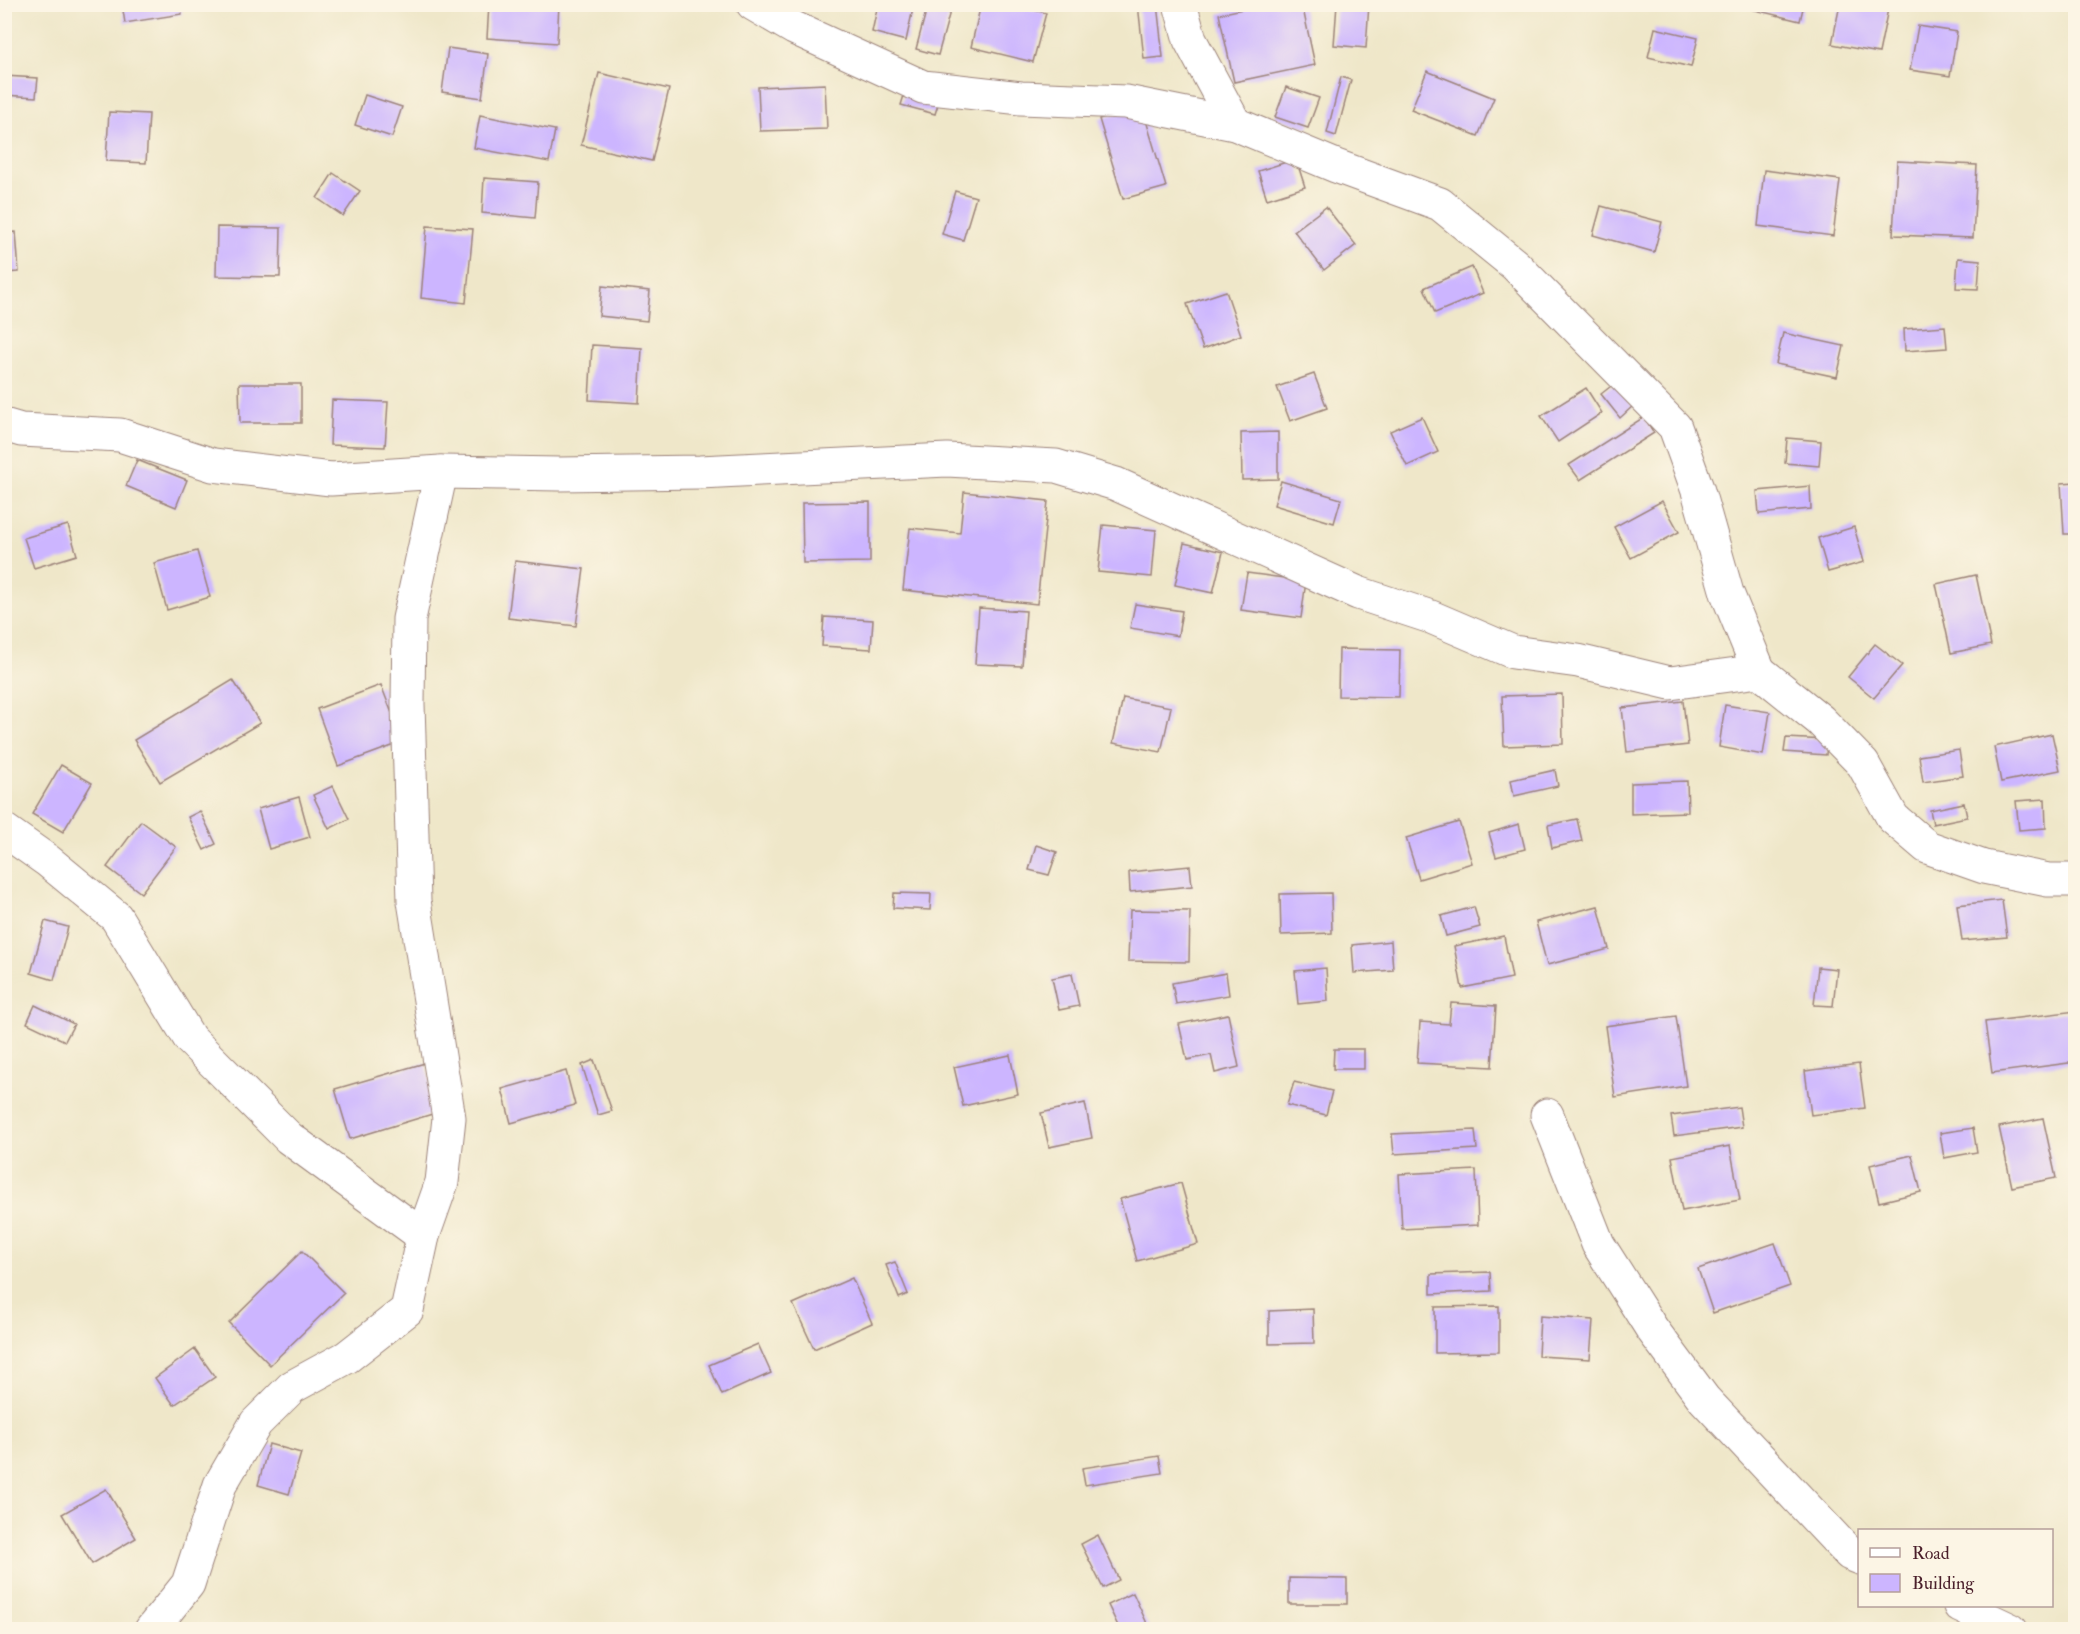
<svg xmlns="http://www.w3.org/2000/svg" width="2080" height="1634" viewBox="0 0 2080 1634" font-family="'IM FELL Double Pica',serif">
  <style>
    .building { fill: #ccb5ff }
    .lines { fill: none; stroke-linecap: round; stroke-linejoin: round }
    .minor-casing { stroke: #9c837a; stroke-width: 35 }
    .minor { stroke: #fff; stroke-width: 33 }
  </style>
  <rect width="100%" height="100%" fill="#fcf5e5"/>
  <filter id="ink" filterUnits="userSpaceOnUse"><feTurbulence type="fractalNoise" baseFrequency=".0167" numOctaves="2"/><feDisplacementMap in="SourceGraphic" scale="12" xChannelSelector="R" yChannelSelector="G"/><feConvolveMatrix kernelMatrix="1 2 1 2 8 2 1 2 1" color-interpolation-filters="sRGB"/></filter>
  <filter id="wash" filterUnits="userSpaceOnUse"><feTurbulence type="fractalNoise" baseFrequency=".008" numOctaves="4" result="noise"/><feDisplacementMap in="SourceGraphic" scale="24" xChannelSelector="R" yChannelSelector="G"/><feGaussianBlur stdDeviation="1.35" result="paint"/><feColorMatrix in="noise" values="0 0 0 0 0 0 0 0 0 0 0 0 0 0 0 0 0 1.4 0 .05"/><feComposite in="paint" operator="in"/></filter>
  <g filter="url(#wash)">
    <rect width="100%" height="100%" fill="#efe7c9"/>
    <g id="blocks">
      <g class="building">
        <path d="M 122,4 L 180,4 L 182,14 L 125,23 Z"/>
        <path d="M 489,4 L 559,4 L 557,43 L 487,38 Z"/>
        <path d="M 878,4 L 914,4 L 906,41 L 872,32 Z"/>
        <path d="M 928,4 L 952,4 L 938,55 L 916,49 Z"/>
        <path d="M 981,4 L 1008,4 L 1046,13 L 1033,62 L 971,47 Z"/>
        <path d="M 1138,4 L 1157,4 L 1163,57 L 1144,59 Z"/>
        <path d="M 1266,4 L 1302,4 L 1315,65 L 1234,82 L 1219,14 Z"/>
        <path d="M 1337,4 L 1369,4 L 1366,48 L 1334,45 Z"/>
        <path d="M 1752,4 L 1804,4 L 1800,21 L 1751,9 Z"/>
        <path d="M 1840,4 L 1889,4 L 1879,53 L 1832,44 Z"/>
        <path d="M 1918,26 L 1957,32 L 1950,76 L 1910,70 Z"/>
        <path d="M 1655,28 L 1698,38 L 1691,67 L 1648,57 Z"/>
        <path d="M 448,48 L 488,54 L 482,98 L 442,92 Z"/>
        <path d="M 1427,71 L 1494,98 L 1478,136 L 1411,110 Z"/>
        <path d="M 599,73 L 669,89 L 652,161 L 581,145 Z"/>
        <path d="M 4,76 L 38,78 L 36,97 L 4,95 Z"/>
        <path d="M 1341,77 L 1351,80 L 1336,136 L 1327,133 Z"/>
        <path d="M 825,84 L 827,129 L 760,131 L 758,87 Z"/>
        <path d="M 1286,87 L 1319,98 L 1308,128 L 1275,117 Z"/>
        <path d="M 906,89 L 940,98 L 935,114 L 901,105 Z"/>
        <path d="M 365,95 L 402,107 L 392,137 L 355,125 Z"/>
        <path d="M 1142,107 L 1166,187 L 1123,199 L 1099,119 Z"/>
        <path d="M 109,112 L 149,114 L 146,163 L 106,161 Z"/>
        <path d="M 480,115 L 555,130 L 549,162 L 474,148 Z"/>
        <path d="M 1296,159 L 1305,187 L 1267,199 L 1258,171 Z"/>
        <path d="M 1897,161 L 1977,165 L 1973,238 L 1893,235 Z"/>
        <path d="M 1764,170 L 1840,180 L 1833,236 L 1758,226 Z"/>
        <path d="M 333,173 L 360,191 L 343,216 L 317,198 Z"/>
        <path d="M 484,178 L 538,182 L 535,218 L 482,213 Z"/>
        <path d="M 955,191 L 976,197 L 963,240 L 942,234 Z"/>
        <path d="M 1601,206 L 1662,222 L 1654,252 L 1593,235 Z"/>
        <path d="M 1326,207 L 1356,245 L 1324,270 L 1294,231 Z"/>
        <path d="M 427,226 L 473,229 L 466,303 L 421,298 Z"/>
        <path d="M 217,227 L 281,228 L 280,277 L 216,276 Z"/>
        <path d="M 16,232 L 19,272 L 4,273 L 4,233 Z"/>
        <path d="M 1958,258 L 1980,260 L 1978,289 L 1956,288 Z"/>
        <path d="M 1472,267 L 1483,293 L 1435,313 L 1424,288 Z"/>
        <path d="M 602,286 L 650,291 L 647,321 L 599,316 Z"/>
        <path d="M 1226,291 L 1241,335 L 1203,349 L 1187,304 Z"/>
        <path d="M 1945,326 L 1947,348 L 1905,351 L 1904,329 Z"/>
        <path d="M 1783,333 L 1844,346 L 1837,377 L 1776,364 Z"/>
        <path d="M 592,345 L 642,348 L 639,403 L 589,400 Z"/>
        <path d="M 1314,374 L 1327,408 L 1290,421 L 1277,387 Z"/>
        <path d="M 1615,383 L 1633,406 L 1620,418 L 1601,394 Z"/>
        <path d="M 239,384 L 301,384 L 301,423 L 240,423 Z"/>
        <path d="M 1586,388 L 1602,413 L 1558,442 L 1541,416 Z"/>
        <path d="M 332,400 L 388,402 L 385,447 L 330,445 Z"/>
        <path d="M 1422,417 L 1438,452 L 1407,466 L 1390,431 Z"/>
        <path d="M 1644,417 L 1654,433 L 1580,480 L 1569,465 Z"/>
        <path d="M 1278,432 L 1278,479 L 1242,480 L 1241,433 Z"/>
        <path d="M 1787,438 L 1821,441 L 1819,466 L 1785,463 Z"/>
        <path d="M 137,460 L 187,480 L 176,507 L 126,486 Z"/>
        <path d="M 1281,481 L 1341,499 L 1334,523 L 1274,505 Z"/>
        <path d="M 2076,482 L 2076,534 L 2064,534 L 2061,483 Z"/>
        <path d="M 1810,486 L 1811,509 L 1759,514 L 1757,491 Z"/>
        <path d="M 964,492 L 1048,501 L 1037,604 L 903,590 L 910,528 L 960,533 Z"/>
        <path d="M 1662,501 L 1679,532 L 1631,558 L 1614,527 Z"/>
        <path d="M 870,502 L 870,562 L 803,563 L 802,503 Z"/>
        <path d="M 68,525 L 77,555 L 34,568 L 24,538 Z"/>
        <path d="M 1103,525 L 1156,530 L 1152,577 L 1098,572 Z"/>
        <path d="M 1854,527 L 1864,562 L 1828,572 L 1818,538 Z"/>
        <path d="M 1184,543 L 1223,552 L 1213,593 L 1175,585 Z"/>
        <path d="M 197,551 L 210,597 L 167,610 L 154,563 Z"/>
        <path d="M 515,561 L 584,569 L 576,626 L 508,618 Z"/>
        <path d="M 1247,573 L 1306,581 L 1301,618 L 1241,610 Z"/>
        <path d="M 1976,575 L 1991,645 L 1951,653 L 1936,584 Z"/>
        <path d="M 1135,604 L 1182,611 L 1178,636 L 1130,628 Z"/>
        <path d="M 979,608 L 1026,611 L 1022,666 L 975,664 Z"/>
        <path d="M 824,617 L 873,620 L 871,649 L 822,646 Z"/>
        <path d="M 1875,644 L 1902,665 L 1874,698 L 1848,677 Z"/>
        <path d="M 1339,649 L 1400,650 L 1399,697 L 1338,696 Z"/>
        <path d="M 233,680 L 260,723 L 160,782 L 134,740 Z"/>
        <path d="M 381,685 L 403,742 L 338,766 L 317,709 Z"/>
        <path d="M 1562,694 L 1563,744 L 1504,746 L 1502,696 Z"/>
        <path d="M 1123,698 L 1171,707 L 1161,752 L 1113,743 Z"/>
        <path d="M 1683,701 L 1688,745 L 1627,752 L 1622,708 Z"/>
        <path d="M 1725,705 L 1770,712 L 1763,755 L 1719,747 Z"/>
        <path d="M 2052,734 L 2060,770 L 2001,782 L 1994,747 Z"/>
        <path d="M 1786,738 L 1827,740 L 1826,755 L 1784,752 Z"/>
        <path d="M 1959,750 L 1963,776 L 1923,782 L 1919,756 Z"/>
        <path d="M 61,765 L 92,783 L 63,832 L 32,814 Z"/>
        <path d="M 1555,770 L 1558,786 L 1514,796 L 1511,780 Z"/>
        <path d="M 1687,781 L 1688,812 L 1631,814 L 1631,783 Z"/>
        <path d="M 333,786 L 349,819 L 329,829 L 313,795 Z"/>
        <path d="M 299,797 L 310,837 L 269,849 L 258,809 Z"/>
        <path d="M 2045,799 L 2046,828 L 2019,830 L 2016,801 Z"/>
        <path d="M 1964,803 L 1967,817 L 1933,824 L 1930,810 Z"/>
        <path d="M 200,811 L 216,844 L 204,850 L 188,817 Z"/>
        <path d="M 1577,819 L 1582,841 L 1552,848 L 1548,825 Z"/>
        <path d="M 141,821 L 176,847 L 141,893 L 107,867 Z"/>
        <path d="M 1459,822 L 1472,863 L 1419,879 L 1406,838 Z"/>
        <path d="M 1519,824 L 1525,849 L 1496,857 L 1489,833 Z"/>
        <path d="M 1036,845 L 1057,852 L 1049,875 L 1029,870 Z"/>
        <path d="M 1190,866 L 1192,886 L 1130,892 L 1129,872 Z"/>
        <path d="M 894,893 L 931,894 L 930,910 L 893,908 Z"/>
        <path d="M 1331,893 L 1332,933 L 1281,935 L 1280,894 Z"/>
        <path d="M 2002,900 L 2007,937 L 1962,941 L 1957,905 Z"/>
        <path d="M 1598,906 L 1609,949 L 1547,965 L 1536,922 Z"/>
        <path d="M 1474,907 L 1480,927 L 1446,936 L 1441,916 Z"/>
        <path d="M 1130,910 L 1190,911 L 1189,962 L 1128,961 Z"/>
        <path d="M 45,921 L 68,927 L 54,980 L 31,973 Z"/>
        <path d="M 1504,936 L 1512,978 L 1462,988 L 1454,946 Z"/>
        <path d="M 1391,941 L 1393,970 L 1354,973 L 1352,945 Z"/>
        <path d="M 1818,967 L 1837,969 L 1833,1006 L 1814,1005 Z"/>
        <path d="M 1326,968 L 1328,1001 L 1298,1004 L 1295,971 Z"/>
        <path d="M 1226,973 L 1229,995 L 1176,1004 L 1172,983 Z"/>
        <path d="M 1072,974 L 1079,1006 L 1059,1010 L 1052,978 Z"/>
        <path d="M 1451,1003 L 1496,1006 L 1492,1067 L 1417,1063 L 1420,1022 L 1449,1024 Z"/>
        <path d="M 35,1005 L 74,1024 L 65,1041 L 27,1023 Z"/>
        <path d="M 2076,1011 L 2076,1062 L 1992,1073 L 1985,1022 Z"/>
        <path d="M 1228,1014 L 1239,1067 L 1215,1073 L 1211,1055 L 1187,1060 L 1179,1024 Z"/>
        <path d="M 1676,1016 L 1686,1086 L 1615,1097 L 1605,1026 Z"/>
        <path d="M 1334,1049 L 1364,1049 L 1364,1069 L 1333,1069 Z"/>
        <path d="M 1010,1055 L 1018,1094 L 963,1106 L 954,1067 Z"/>
        <path d="M 594,1060 L 612,1111 L 598,1115 L 582,1065 Z"/>
        <path d="M 425,1063 L 439,1112 L 350,1139 L 335,1089 Z"/>
        <path d="M 1859,1064 L 1865,1108 L 1811,1115 L 1805,1071 Z"/>
        <path d="M 566,1071 L 575,1105 L 511,1123 L 502,1089 Z"/>
        <path d="M 1294,1082 L 1332,1091 L 1326,1115 L 1287,1105 Z"/>
        <path d="M 1085,1103 L 1092,1138 L 1049,1147 L 1041,1113 Z"/>
        <path d="M 1739,1107 L 1742,1127 L 1674,1136 L 1671,1116 Z"/>
        <path d="M 2043,1118 L 2056,1178 L 2012,1187 L 1999,1127 Z"/>
        <path d="M 1973,1128 L 1977,1152 L 1944,1158 L 1940,1133 Z"/>
        <path d="M 1475,1130 L 1477,1149 L 1394,1154 L 1392,1134 Z"/>
        <path d="M 1730,1146 L 1740,1200 L 1682,1211 L 1672,1157 Z"/>
        <path d="M 1912,1155 L 1921,1192 L 1879,1202 L 1870,1165 Z"/>
        <path d="M 1476,1170 L 1478,1225 L 1402,1229 L 1399,1174 Z"/>
        <path d="M 1181,1183 L 1198,1244 L 1137,1261 L 1120,1199 Z"/>
        <path d="M 1775,1243 L 1790,1286 L 1713,1313 L 1698,1269 Z"/>
        <path d="M 302,1251 L 344,1293 L 270,1365 L 229,1323 Z"/>
        <path d="M 895,1262 L 908,1294 L 899,1298 L 886,1265 Z"/>
        <path d="M 1490,1272 L 1491,1291 L 1431,1294 L 1431,1274 Z"/>
        <path d="M 852,1278 L 872,1323 L 814,1349 L 793,1304 Z"/>
        <path d="M 1499,1306 L 1499,1352 L 1435,1353 L 1435,1307 Z"/>
        <path d="M 1313,1309 L 1314,1343 L 1269,1344 L 1269,1311 Z"/>
        <path d="M 1540,1316 L 1593,1320 L 1590,1359 L 1538,1356 Z"/>
        <path d="M 758,1344 L 771,1373 L 722,1395 L 709,1365 Z"/>
        <path d="M 195,1349 L 215,1377 L 174,1405 L 155,1378 Z"/>
        <path d="M 269,1444 L 301,1453 L 289,1494 L 258,1485 Z"/>
        <path d="M 1159,1456 L 1162,1473 L 1085,1485 L 1082,1468 Z"/>
        <path d="M 106,1489 L 136,1538 L 92,1564 L 62,1514 Z"/>
        <path d="M 1098,1535 L 1119,1580 L 1103,1588 L 1081,1544 Z"/>
        <path d="M 1289,1578 L 1347,1579 L 1347,1604 L 1289,1604 Z"/>
        <path d="M 1133,1593 L 1150,1630 L 1120,1630 L 1108,1605 Z"/>
      </g>
    </g>
  </g>
  <g filter="url(#ink)">
    <use href="#blocks" fill-opacity="0" stroke="#9c837a" stroke-width="1.5"/>
    <g class="lines">
      <defs>
        <g id="minor">
          <path d="M 753,4 L 794,28 L 923,87 L 1021,98 L 1126,102 L 1235,124 L 1336,166 L 1440,204 L 1515,265 L 1675,427 L 1698,491 L 1727,593 L 1759,671"/>
          <path d="M 1180,4 L 1190,40 L 1235,124"/>
          <path d="M 4,425 L 21,430 L 120,435 L 213,465 L 331,479 L 441,472 L 560,474 L 700,472 L 947,460 L 1056,466 L 1116,484 L 1358,593 L 1431,617 L 1513,652 L 1578,661 L 1670,683 L 1759,671 L 1820,720 L 1863,764 L 1893,818 L 1927,847 L 1984,867 L 2048,880 L 2076,880"/>
          <path d="M 4,830 L 48,861 L 116,917 L 190,1039 L 289,1138 L 423,1236"/>
          <path d="M 1547,1115 L 1598,1244 L 1652,1329 L 1704,1399 L 1850,1554 L 1860,1558"/>
          <path d="M 1960,1606 L 2011,1630"/>
          <path d="M 151,1630 L 188,1584 L 220,1485 L 256,1423 L 292,1387 L 347,1357 L 407,1310 L 423,1236 L 442,1182 L 449,1118 L 414,901 L 408,704 L 409,619 L 441,472"/>
        </g>
      </defs>
      <use href="#minor" class="minor-casing"/>
      <use href="#minor" class="minor"/>
    </g>
  </g>
  <rect width="2080" height="1634" fill="none" stroke="#fcf5e5" stroke-width="24"/>
  <rect x="1858" y="1529" width="195" height="78" fill="#fcf5e5" stroke="#b59f9b" stroke-width="1.5"/>
  <rect x="1870" y="1548" width="30" height="9" fill="#ffffff" stroke="#b59f9b" stroke-width="1.5"/>
  <text x="1912" y="1559" font-size="18" fill="#4a1f2b">Road</text>
  <rect x="1870" y="1574" width="30" height="18" fill="#ccb5ff" stroke="#b59f9b" stroke-width="1.5"/>
  <text x="1912" y="1589" font-size="18" fill="#4a1f2b">Building</text>
</svg>
